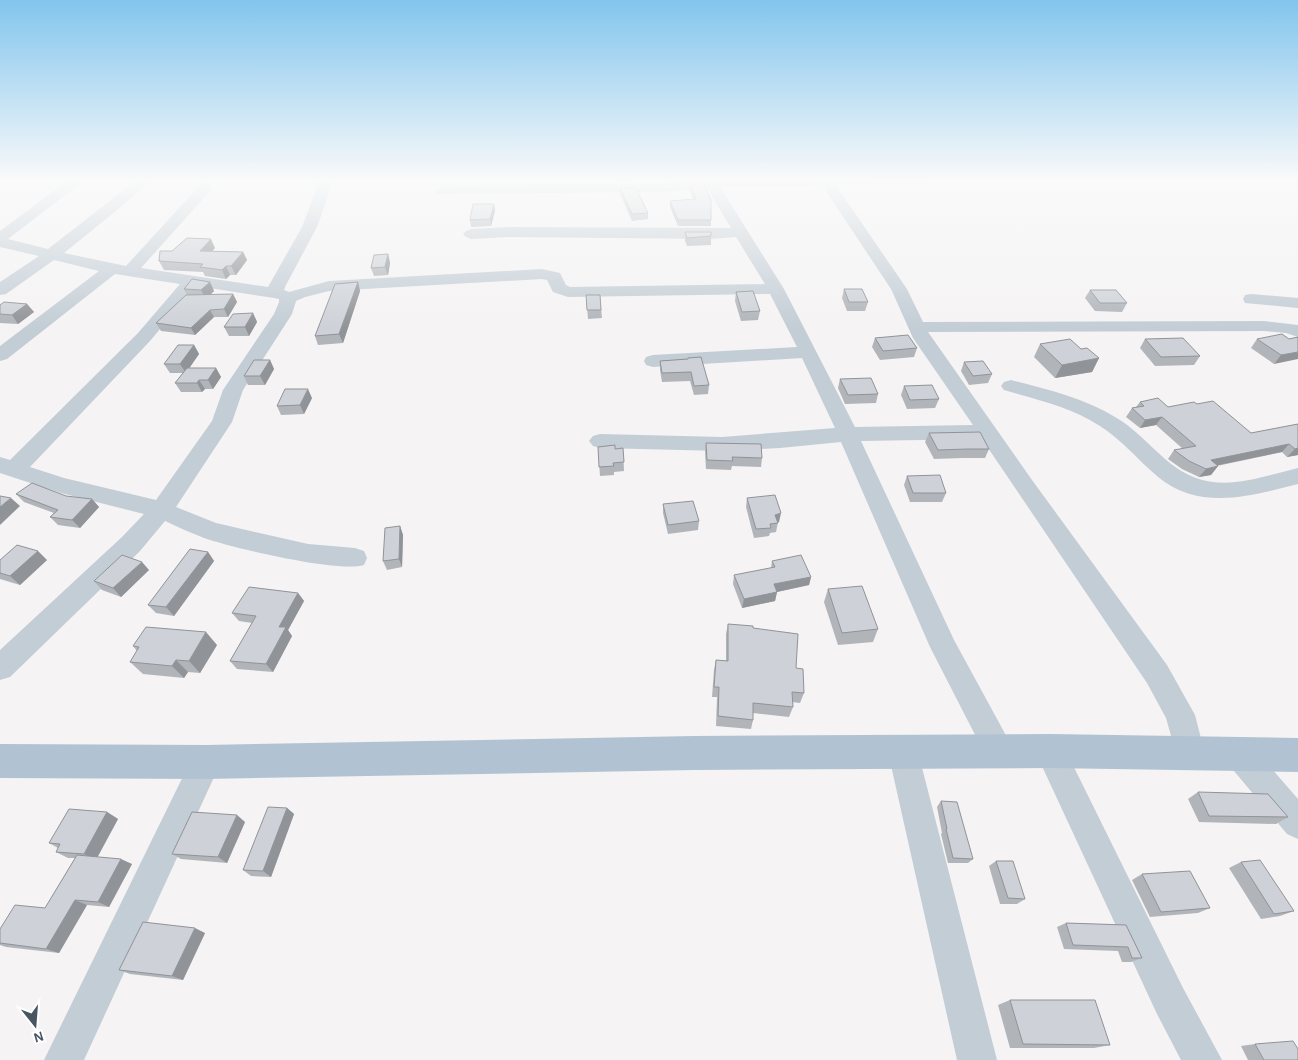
<svg xmlns="http://www.w3.org/2000/svg" width="1298" height="1060" viewBox="0 0 1298 1060" font-family="'Alegreya Sans',sans-serif">
  <style>
    .lines { fill: none; stroke-linecap: round; stroke-linejoin: round }
    .minor { fill: #c3cdd5; fill-rule: evenodd }
    .major { fill: #b1c2d3; fill-rule: evenodd }
    .wall { fill: #b1b5ba }
    .shaded-wall { fill: #909397 }
    .building { fill: #ced2d8; stroke: #909397 }
  </style>
  <rect width="100%" height="100%" fill="#f5f3f3"/>
  <g class="lines">
    <g class="minor">
      <path d="M 70,179 L 86,179 L 8,239 L 48,249 L 138,179 L 153,179 L 116,211 L 64,253 L 126,266 L 201,184 L 206,183 L 213,187 L 211,190 L 141,268 L 268,287 L 302,227 L 320,179 L 334,179 L 317,227 L 286,285 L 284,290 L 289,292 L 329,281 L 542,269 L 560,273 L 566,285 L 570,287 L 765,284 L 736,237 L 711,239 L 509,237 L 471,239 L 466,237 L 463,234 L 466,231 L 471,229 L 509,227 L 731,228 L 707,188 L 660,192 L 437,194 L 435,191 L 442,187 L 534,184 L 660,184 L 701,179 L 930,179 L 923,183 L 835,184 L 907,289 L 923,322 L 1264,321 L 1298,325 L 1298,337 L 1286,333 L 1264,331 L 928,332 L 1032,480 L 1167,665 L 1195,715 L 1205,754 L 1201,764 L 1190,769 L 1179,764 L 1166,718 L 1147,683 L 982,439 L 861,441 L 954,640 L 1015,752 L 1011,762 L 1000,767 L 989,762 L 930,647 L 841,442 L 780,448 L 722,451 L 600,448 L 593,446 L 589,441 L 593,436 L 600,434 L 722,437 L 835,428 L 802,358 L 653,367 L 646,365 L 644,361 L 646,357 L 653,355 L 797,347 L 770,294 L 568,297 L 553,292 L 547,280 L 542,279 L 329,291 L 305,297 L 296,301 L 292,314 L 243,390 L 232,422 L 176,507 L 216,523 L 308,544 L 355,548 L 364,551 L 367,558 L 364,565 C 338,573 233,548 204,538 C 191,533 178,527 165,521 L 140,551 L 10,677 L 0,680 L 0,650 L 122,537 L 144,514 L 61,493 L 0,473 L 0,457 L 10,460 L 138,333 L 180,284 L 115,274 L 7,359 L 0,361 L 0,346 L 99,271 L 54,260 L 6,294 L 0,295 L 0,282 L 39,256 L 0,247 L 0,231 ZM 822,185 L 891,289 L 913,338 L 973,425 L 855,427 L 784,289 L 720,187 ZM 196,286 L 274,298 L 279,299 L 279,302 L 274,314 L 223,390 L 212,421 L 156,500 L 64,478 L 30,467 L 150,341 Z"/>
      <path d="M 1251,294 L 1298,298 L 1298,308 L 1245,303 L 1243,299 L 1245,295 Z"/>
      <path d="M 1011,380 C 1046,389 1084,398 1115,417 C 1134,428 1148,444 1165,459 C 1208,497 1247,481 1298,468 L 1298,484 C 1251,496 1199,512 1157,476 C 1138,460 1122,440 1100,426 C 1071,407 1037,400 1004,390 L 1001,386 L 1004,382 Z"/>
      <path d="M 1050,736 L 1061,741 L 1183,988 L 1222,1060 L 1181,1060 L 1157,1014 L 1035,751 L 1039,741 Z"/>
      <path d="M 903,737 L 914,742 L 918,752 L 997,1060 L 957,1060 L 888,752 L 892,742 Z"/>
      <path d="M 1240,740 L 1251,745 L 1298,799 L 1298,839 L 1287,834 L 1229,765 L 1225,755 L 1229,745 Z"/>
      <path d="M 206,747 L 217,752 L 221,762 L 84,1060 L 44,1060 L 195,752 Z"/>
    </g>
    <path class="major" d="M 1050,734 L 1298,738 L 1298,772 L 1050,768 L 694,770 L 206,779 L 0,778 L 0,744 L 206,745 L 694,736 Z"/>
  </g>
  <g class="wall">
    <rect x="618" y="179" width="12" height="3"/>
    <path d="M 690,186 L 711,220 L 711,226 L 678,226 L 670,207 L 670,201 L 693,199 L 690,191 Z"/>
    <path d="M 620,188 L 648,213 L 648,219 L 632,221 L 620,194 Z"/>
    <path d="M 494,204 L 495,211 L 491,226 L 471,227 L 470,220 Z"/>
    <path d="M 685,232 L 711,232 L 711,245 L 687,246 L 685,241 Z"/>
    <path d="M 215,248 L 211,251 L 243,252 L 247,260 L 236,275 L 230,275 L 226,279 L 205,276 L 203,272 L 164,270 L 159,261 L 172,251 Z"/>
    <path d="M 388,254 L 390,263 L 388,275 L 374,276 L 371,268 Z"/>
    <path d="M 210,282 L 214,291 L 210,295 L 233,294 L 237,302 L 228,317 L 214,317 L 195,335 L 161,331 L 156,323 L 187,295 L 184,289 Z"/>
    <path d="M 358,282 L 360,291 L 343,343 L 318,345 L 315,336 Z"/>
    <path d="M 844,289 L 868,302 L 865,311 L 847,311 L 842,298 Z"/>
    <path d="M 1090,290 L 1127,303 L 1122,312 L 1095,311 L 1085,298 Z"/>
    <path d="M 736,292 L 760,311 L 758,320 L 741,321 L 735,301 Z"/>
    <path d="M 586,295 L 600,295 L 602,318 L 588,319 Z"/>
    <path d="M 27,304 L 34,312 L 18,324 L 0,323 L 0,305 Z"/>
    <path d="M 253,313 L 257,322 L 249,336 L 229,336 L 224,327 Z"/>
    <path d="M 1298,337 L 1274,364 L 1251,348 L 1257,339 L 1289,339 Z"/>
    <path d="M 875,338 L 917,348 L 914,357 L 880,360 L 872,347 Z"/>
    <path d="M 1145,339 L 1200,356 L 1194,365 L 1155,366 L 1140,348 Z"/>
    <path d="M 1040,344 L 1081,349 L 1099,358 L 1092,372 L 1055,378 L 1034,357 Z"/>
    <path d="M 194,345 L 199,354 L 189,368 L 216,368 L 221,377 L 213,389 L 205,389 L 202,392 L 181,392 L 175,383 L 183,373 L 170,373 L 164,364 Z"/>
    <path d="M 687,359 L 709,385 L 708,394 L 694,395 L 690,381 L 662,382 L 660,370 L 660,361 Z"/>
    <path d="M 270,360 L 274,369 L 265,385 L 248,385 L 244,376 Z"/>
    <path d="M 964,362 L 992,374 L 988,383 L 969,385 L 961,371 Z"/>
    <path d="M 840,379 L 878,394 L 876,403 L 845,404 L 838,388 Z"/>
    <path d="M 904,386 L 939,399 L 935,408 L 907,409 L 901,395 Z"/>
    <path d="M 312,398 L 304,414 L 281,415 L 277,406 Z"/>
    <path d="M 1140,402 L 1168,407 L 1197,404 L 1251,433 L 1298,424 L 1298,455 L 1287,457 L 1282,452 L 1217,466 L 1218,466 L 1211,475 L 1199,477 L 1182,469 L 1168,459 L 1174,450 L 1183,449 L 1156,425 L 1140,428 L 1126,417 L 1132,408 L 1136,407 Z"/>
    <path d="M 929,433 L 989,449 L 985,458 L 963,458 L 934,459 L 925,442 Z"/>
    <path d="M 706,443 L 762,458 L 761,467 L 732,466 L 731,470 L 706,469 L 705,452 Z"/>
    <path d="M 598,447 L 615,449 L 623,448 L 624,471 L 614,472 L 614,475 L 600,476 Z"/>
    <path d="M 907,476 L 946,493 L 942,502 L 910,502 L 904,485 Z"/>
    <path d="M 16,494 L 92,499 L 99,507 L 80,528 L 58,525 L 50,517 L 54,513 L 24,502 Z"/>
    <path d="M 747,498 L 779,522 L 778,522 L 776,532 L 770,533 L 769,536 L 754,538 L 746,507 Z"/>
    <path d="M 663,504 L 699,521 L 698,530 L 668,534 L 663,513 Z"/>
    <path d="M 400,526 L 403,535 L 402,567 L 387,570 L 383,561 Z"/>
    <path d="M 208,552 L 214,561 L 174,616 L 156,613 L 148,605 Z"/>
    <path d="M 0,560 L 47,560 L 20,585 L 0,579 Z"/>
    <path d="M 772,561 L 811,577 L 809,585 L 777,592 L 775,601 L 742,608 L 733,584 L 734,575 L 771,568 Z"/>
    <path d="M 149,570 L 121,597 L 102,590 L 94,581 Z"/>
    <path d="M 828,589 L 878,629 L 873,642 L 838,645 L 824,602 Z"/>
    <path d="M 298,593 L 304,601 L 288,630 L 292,636 L 273,672 L 237,669 L 230,661 L 252,623 L 239,621 L 232,613 Z"/>
    <path d="M 728,624 L 753,628 L 796,668 L 804,693 L 800,703 L 792,702 L 793,707 L 789,717 L 753,713 L 753,720 L 751,729 L 716,726 L 717,697 L 712,697 L 714,670 L 716,660 L 726,661 L 726,634 Z"/>
    <path d="M 217,645 L 200,673 L 188,672 L 184,678 L 143,674 L 130,662 L 137,651 L 133,646 Z"/>
    <path d="M 1198,792 L 1288,817 L 1276,824 L 1199,822 L 1188,799 Z"/>
    <path d="M 941,801 L 973,859 L 968,863 L 948,863 L 941,834 L 942,833 L 937,807 Z"/>
    <path d="M 287,808 L 294,814 L 271,877 L 251,876 L 243,870 Z"/>
    <path d="M 107,812 L 118,819 L 97,857 L 132,864 L 109,907 L 87,905 L 59,953 L 6,947 L 0,945 L 0,929 L 45,908 L 75,858 L 68,858 L 56,852 L 58,848 L 49,843 Z"/>
    <path d="M 245,822 L 227,863 L 181,859 L 172,854 Z"/>
    <path d="M 996,861 L 1025,899 L 1017,904 L 1000,904 L 989,866 Z"/>
    <path d="M 1241,862 L 1294,911 L 1280,916 L 1261,919 L 1229,868 Z"/>
    <path d="M 1142,874 L 1210,908 L 1198,913 L 1150,917 L 1132,880 Z"/>
    <path d="M 1066,923 L 1126,925 L 1142,958 L 1131,962 L 1122,962 L 1118,951 L 1064,949 L 1057,927 Z"/>
    <path d="M 205,933 L 183,980 L 130,974 L 119,970 Z"/>
    <path d="M 1010,1000 L 1110,1045 L 1094,1048 L 1010,1048 L 998,1005 Z"/>
    <path d="M 1255,1044 L 1298,1049 L 1298,1060 L 1248,1060 L 1241,1046 Z"/>
  </g>
  <g class="shaded-wall">
    <path d="M 494,204 L 495,211 L 491,226 L 490,219 Z"/>
    <path d="M 211,239 L 215,248 L 204,260 L 200,251 Z"/>
    <path d="M 243,252 L 247,260 L 236,275 L 231,266 Z"/>
    <path d="M 388,254 L 390,263 L 388,275 L 385,267 Z"/>
    <path d="M 226,266 L 230,275 L 226,279 L 222,270 Z"/>
    <path d="M 210,282 L 214,291 L 206,299 L 201,290 Z"/>
    <path d="M 358,282 L 360,291 L 343,343 L 339,334 Z"/>
    <path d="M 233,294 L 237,302 L 228,317 L 224,309 Z"/>
    <path d="M 27,304 L 34,312 L 18,324 L 12,315 Z"/>
    <path d="M 210,310 L 214,317 L 195,335 L 191,328 Z"/>
    <path d="M 253,313 L 257,322 L 249,336 L 245,327 Z"/>
    <path d="M 194,345 L 199,354 L 186,373 L 180,364 Z"/>
    <path d="M 1298,352 L 1298,359 L 1274,364 L 1281,355 Z"/>
    <path d="M 1099,358 L 1092,372 L 1055,378 L 1062,365 Z"/>
    <path d="M 270,360 L 274,369 L 265,385 L 260,376 Z"/>
    <path d="M 216,368 L 221,377 L 213,389 L 208,380 Z"/>
    <path d="M 199,380 L 205,389 L 202,392 L 197,383 Z"/>
    <path d="M 308,389 L 312,398 L 304,414 L 300,405 Z"/>
    <path d="M 1162,417 L 1156,425 L 1140,428 L 1145,420 Z"/>
    <path d="M 1289,444 L 1282,452 L 1204,468 L 1211,460 Z"/>
    <path d="M 1298,448 L 1298,455 L 1287,457 L 1295,449 Z"/>
    <path d="M 1218,466 L 1211,475 L 1199,477 L 1206,469 Z"/>
    <path d="M 11,498 L 20,506 L 0,525 L 0,507 Z"/>
    <path d="M 92,499 L 99,507 L 80,528 L 72,520 Z"/>
    <path d="M 781,513 L 779,522 L 773,524 L 775,515 Z"/>
    <path d="M 400,526 L 403,535 L 402,567 L 399,559 Z"/>
    <path d="M 38,551 L 47,560 L 20,585 L 10,576 Z"/>
    <path d="M 208,552 L 214,561 L 174,616 L 166,607 Z"/>
    <path d="M 142,562 L 149,570 L 121,597 L 113,588 Z"/>
    <path d="M 811,577 L 809,585 L 772,593 L 774,584 Z"/>
    <path d="M 777,592 L 775,601 L 742,608 L 744,599 Z"/>
    <path d="M 298,593 L 304,601 L 288,630 L 292,636 L 273,672 L 266,664 L 279,627 Z"/>
    <path d="M 206,632 L 217,645 L 200,673 L 189,661 Z"/>
    <path d="M 176,660 L 188,672 L 184,678 L 172,666 Z"/>
    <path d="M 287,808 L 294,814 L 271,877 L 263,871 Z"/>
    <path d="M 107,812 L 118,819 L 96,860 L 84,854 Z"/>
    <path d="M 237,815 L 245,822 L 227,863 L 218,857 Z"/>
    <path d="M 121,859 L 132,864 L 109,907 L 98,902 Z"/>
    <path d="M 75,900 L 87,905 L 59,953 L 46,949 Z"/>
    <path d="M 195,928 L 205,933 L 183,980 L 172,976 Z"/>
  </g>
  <g class="building">
    <path d="M 704,184 L 711,200 L 711,220 L 678,220 L 670,201 L 696,199 L 690,186 Z"/>
    <path d="M 620,188 L 636,188 L 648,213 L 632,214 Z"/>
    <path d="M 473,204 L 494,204 L 490,219 L 470,220 Z"/>
    <path d="M 685,232 L 711,232 L 711,236 L 687,238 Z"/>
    <path d="M 187,238 L 211,239 L 200,251 L 243,252 L 231,266 L 226,266 L 222,270 L 200,267 L 203,264 L 159,261 L 160,251 L 172,251 Z"/>
    <path d="M 388,254 L 385,267 L 371,268 L 374,255 Z"/>
    <path d="M 192,279 L 210,282 L 201,290 L 184,289 Z"/>
    <path d="M 358,282 L 339,334 L 315,336 L 335,284 Z"/>
    <path d="M 844,289 L 862,289 L 868,302 L 849,302 Z"/>
    <path d="M 1090,290 L 1116,290 L 1127,303 L 1100,303 Z"/>
    <path d="M 753,291 L 760,311 L 742,312 L 736,292 Z"/>
    <path d="M 233,294 L 224,309 L 210,310 L 191,328 L 156,323 L 186,295 Z"/>
    <path d="M 586,295 L 600,295 L 601,310 L 587,310 Z"/>
    <path d="M 4,302 L 27,304 L 12,315 L 0,314 L 0,305 Z"/>
    <path d="M 253,313 L 245,327 L 224,327 L 233,314 Z"/>
    <path d="M 1282,334 L 1289,339 L 1298,337 L 1298,352 L 1281,355 L 1257,339 Z"/>
    <path d="M 908,335 L 917,348 L 883,351 L 875,338 Z"/>
    <path d="M 1183,338 L 1200,356 L 1161,357 L 1145,339 Z"/>
    <path d="M 1070,339 L 1081,349 L 1087,348 L 1099,358 L 1062,365 L 1040,344 Z"/>
    <path d="M 178,345 L 194,345 L 180,364 L 164,364 Z"/>
    <path d="M 701,357 L 709,385 L 694,386 L 691,372 L 662,373 L 660,361 L 688,359 L 688,358 Z"/>
    <path d="M 254,360 L 270,360 L 260,376 L 244,376 Z"/>
    <path d="M 983,361 L 992,374 L 973,376 L 964,362 Z"/>
    <path d="M 187,368 L 216,368 L 208,380 L 199,380 L 197,383 L 175,383 Z"/>
    <path d="M 871,378 L 878,394 L 848,395 L 840,379 Z"/>
    <path d="M 932,385 L 939,399 L 910,400 L 904,386 Z"/>
    <path d="M 285,389 L 308,389 L 300,405 L 277,406 Z"/>
    <path d="M 1158,398 L 1168,407 L 1194,402 L 1197,404 L 1213,401 L 1251,433 L 1298,424 L 1298,448 L 1295,449 L 1289,444 L 1211,460 L 1218,466 L 1206,469 L 1189,461 L 1174,450 L 1196,446 L 1162,417 L 1145,420 L 1132,408 L 1144,406 L 1140,402 Z"/>
    <path d="M 980,432 L 989,449 L 967,449 L 938,450 L 929,433 Z"/>
    <path d="M 706,443 L 761,444 L 762,458 L 732,457 L 733,461 L 707,460 Z"/>
    <path d="M 615,445 L 615,449 L 623,448 L 624,462 L 613,463 L 614,466 L 599,467 L 598,447 Z"/>
    <path d="M 940,475 L 946,493 L 913,493 L 907,476 Z"/>
    <path d="M 32,483 L 66,496 L 92,499 L 72,520 L 50,517 L 58,510 L 16,494 Z"/>
    <path d="M 775,495 L 781,513 L 775,515 L 778,523 L 770,524 L 771,528 L 756,529 L 747,498 Z"/>
    <path d="M 0,496 L 11,498 L 0,507 Z"/>
    <path d="M 693,501 L 699,521 L 668,525 L 663,504 Z"/>
    <path d="M 400,526 L 399,559 L 383,561 L 385,528 Z"/>
    <path d="M 17,545 L 38,551 L 10,576 L 0,573 L 0,560 Z"/>
    <path d="M 190,549 L 208,552 L 166,607 L 148,605 Z"/>
    <path d="M 122,555 L 142,562 L 113,588 L 94,581 Z"/>
    <path d="M 801,555 L 811,577 L 774,584 L 777,592 L 744,599 L 734,575 L 775,567 L 772,561 Z"/>
    <path d="M 862,586 L 878,629 L 842,633 L 828,589 Z"/>
    <path d="M 249,587 L 298,593 L 279,627 L 286,627 L 266,664 L 230,661 L 256,616 L 232,613 Z"/>
    <path d="M 728,624 L 753,626 L 753,628 L 798,634 L 796,668 L 803,669 L 804,693 L 792,692 L 793,707 L 753,703 L 753,720 L 718,716 L 719,687 L 714,687 L 716,660 L 728,661 Z"/>
    <path d="M 146,627 L 206,632 L 189,661 L 176,660 L 172,666 L 130,662 L 139,647 L 133,646 Z"/>
    <path d="M 1198,792 L 1268,794 L 1288,817 L 1209,816 Z"/>
    <path d="M 941,801 L 957,802 L 973,859 L 953,858 L 946,829 L 947,829 Z"/>
    <path d="M 268,807 L 287,808 L 263,871 L 243,870 Z"/>
    <path d="M 69,809 L 107,812 L 84,854 L 56,852 L 60,844 L 49,843 Z"/>
    <path d="M 192,812 L 237,815 L 218,857 L 172,854 Z"/>
    <path d="M 77,855 L 121,859 L 98,902 L 75,900 L 46,949 L 0,943 L 0,929 L 15,905 L 45,908 Z"/>
    <path d="M 1260,860 L 1294,911 L 1274,914 L 1241,862 Z"/>
    <path d="M 996,861 L 1013,861 L 1025,899 L 1008,898 Z"/>
    <path d="M 1190,871 L 1210,908 L 1161,912 L 1142,874 Z"/>
    <path d="M 143,922 L 195,928 L 172,976 L 119,970 Z"/>
    <path d="M 1066,923 L 1126,925 L 1142,958 L 1132,958 L 1128,947 L 1073,945 Z"/>
    <path d="M 1010,1000 L 1095,1000 L 1110,1045 L 1023,1044 Z"/>
    <path d="M 1293,1041 L 1298,1049 L 1298,1060 L 1264,1060 L 1255,1044 Z"/>
  </g>
  <linearGradient id="sky" x2="0" y2="1"><stop stop-color="#82c5ed"/><stop offset="0.55" stop-color="#fafafa"/><stop offset="1" stop-color="#fafafa" stop-opacity="0"/></linearGradient>
  <rect width="1298" height="328" fill="url(#sky)"/>
  <g transform="translate(35 1025) rotate(163)" stroke="#ffffff" stroke-width="4" paint-order="stroke">
  <path d="M0-4L9 19L0 12L-9 19Z" fill="#485663"/>
  <text y="-8" font-size="14" font-weight="bold" text-anchor="middle" fill="#485663">N</text>
  </g>
</svg>
